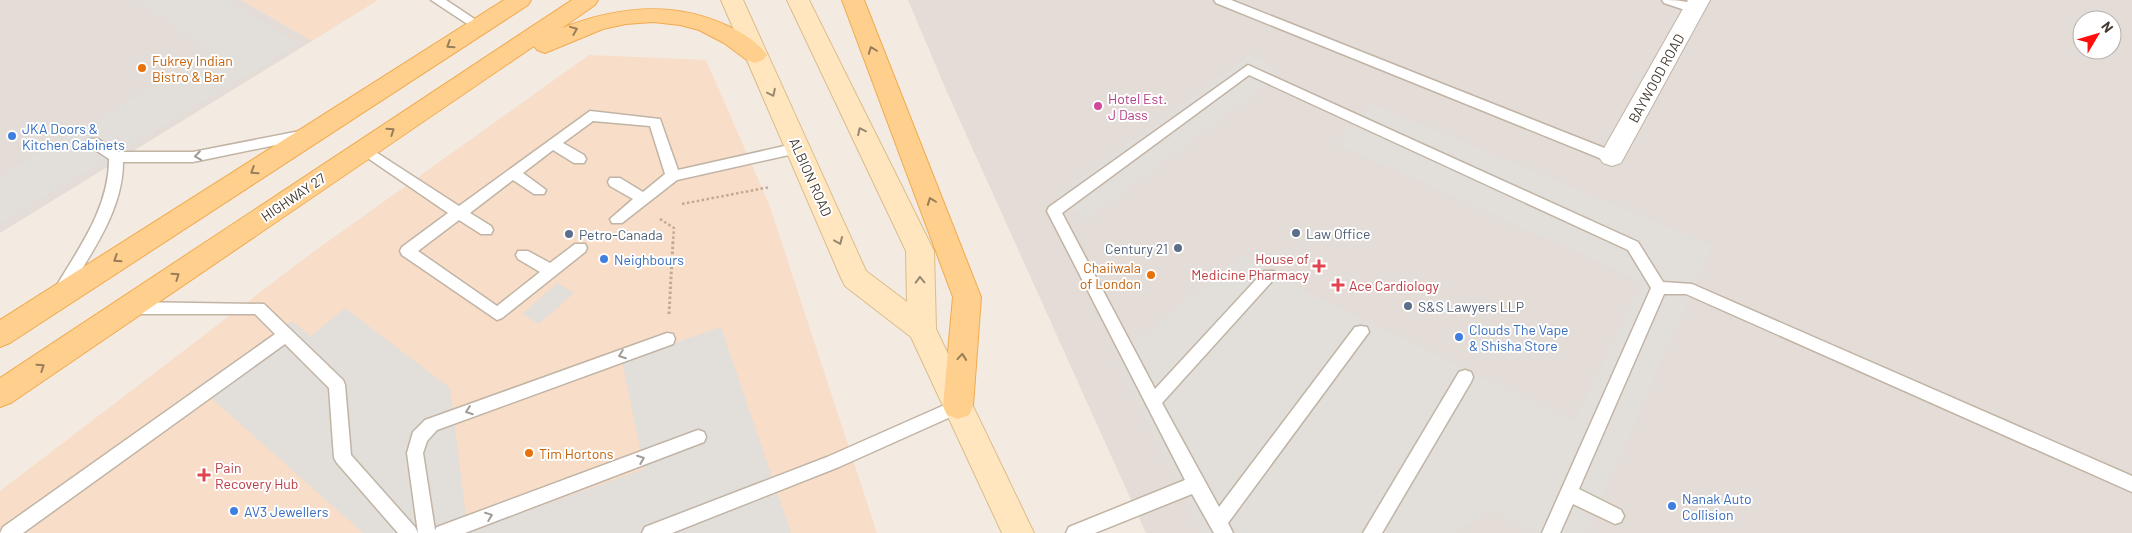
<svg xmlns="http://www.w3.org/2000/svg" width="2132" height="533" viewBox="0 0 2132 533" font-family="Barlow,sans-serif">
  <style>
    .commercial { fill: #f8ddc8 }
    .industrial { fill: #e4dcd6; fill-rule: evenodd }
    .parking { fill: #e2deda }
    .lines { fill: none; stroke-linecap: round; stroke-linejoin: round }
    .service-casing { stroke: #c1b4a5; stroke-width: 3 }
    .minor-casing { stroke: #c1b4a5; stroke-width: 2 }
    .secondary-casing { stroke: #dbbc8c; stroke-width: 2 }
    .primary-casing { stroke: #f1aa50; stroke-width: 2 }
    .path-far1 { stroke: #c2aa92; stroke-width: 2.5; stroke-dasharray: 2.5 2.5; stroke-linecap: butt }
    .path { stroke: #c2aa92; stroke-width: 3; stroke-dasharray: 2.5 2.5; stroke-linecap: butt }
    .service { fill: #fff; fill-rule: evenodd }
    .minor { fill: #fff; fill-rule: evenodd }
    .secondary { fill: #ffe6be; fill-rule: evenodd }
    .primary { fill: #ffcf8d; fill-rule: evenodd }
    .oneway { stroke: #987d5a }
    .oneway2 { stroke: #988770 }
    .oneway3 { stroke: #a29c98 }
    .food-dot { fill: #e8710a; stroke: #fff; stroke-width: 2 }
    .hotel-dot { fill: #d1479c; stroke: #fff; stroke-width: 2 }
    .shop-dot { fill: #3f7fe0; stroke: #fff; stroke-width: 2 }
    .service-dot { fill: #5c6f8a; stroke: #fff; stroke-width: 2 }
    .health-dot { fill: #e0444e; stroke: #fff; stroke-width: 2 }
    .labels { text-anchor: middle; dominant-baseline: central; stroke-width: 4; stroke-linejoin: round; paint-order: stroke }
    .food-label { font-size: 14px; fill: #c56008; stroke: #fff; text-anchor: start }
    .street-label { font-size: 14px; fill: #443a31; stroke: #fff }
    .hotel-label { font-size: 14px; fill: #b23c85; stroke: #fff; text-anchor: start }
    .shop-label { font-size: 14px; fill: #366cbe; stroke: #fff; text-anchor: start }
    .service-label { font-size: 14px; fill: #4e5e75; stroke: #fff; text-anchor: start }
    .health-label { font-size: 14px; fill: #be3a42; stroke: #fff; text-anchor: start }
  </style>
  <rect width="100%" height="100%" fill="#f3ebe1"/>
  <g class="commercial">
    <path d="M 241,0 L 378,0 L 312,41 Z"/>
    <path d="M 589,55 L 706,60 L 769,204 L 877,533 L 0,533 L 0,491 L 305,258 Z"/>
  </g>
  <g class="industrial">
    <path d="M 0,0 L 241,0 L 312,41 L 0,233 Z"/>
    <path d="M 908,0 L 2132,0 L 2132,533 L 1146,533 L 947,92 ZM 2082,20 L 2112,20 L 2112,50 L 2082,50 Z"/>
  </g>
  <g class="parking">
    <path d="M 136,0 L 228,0 L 298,44 L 0,223 L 0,176 L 214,51 Z"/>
    <path d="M 1251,54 L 1282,73 L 1086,220 L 1055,196 Z"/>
    <path d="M 1369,103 L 1712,245 L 1586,533 L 1535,533 L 1494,509 L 1457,530 L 1456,533 L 1202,533 L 1115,359 L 1243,254 L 1308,293 L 1574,422 L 1643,282 L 1337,144 Z"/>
    <path d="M 557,283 L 574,293 L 539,324 L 522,314 Z"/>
    <path d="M 345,308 L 450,388 L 468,532 L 644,469 L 622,361 L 721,327 L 791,533 L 363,533 L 198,386 L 292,321 L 311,336 Z"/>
  </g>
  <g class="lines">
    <defs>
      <g id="service">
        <path d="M 431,0 L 446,0 L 485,26 L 479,30 L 475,29 Z"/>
        <path d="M 1214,0 L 1231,0 L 1617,153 L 1619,157 L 1612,162 L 1607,161 L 1216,3 Z"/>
        <path d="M 1662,0 C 1675,0 1691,0 1700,9 L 1694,13 L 1664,3 Z"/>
        <path d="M 1248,65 L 1638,242 L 1663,282 L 1692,284 L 2132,476 L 2132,492 L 1686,294 L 1664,294 L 1579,489 L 1621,510 L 1624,516 L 1621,522 L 1615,524 L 1573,504 L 1560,533 L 1542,533 L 1651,288 L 1628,250 L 1249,75 L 1062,213 L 1155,389 L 1264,271 L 1274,271 L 1277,275 L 1274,279 L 1162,403 L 1219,507 L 1355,327 L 1361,326 L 1367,327 L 1369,332 L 1228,523 L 1233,533 L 1214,533 L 1192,494 L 1095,533 L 1066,533 L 1069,527 L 1185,480 L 1047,211 L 1049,207 Z"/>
        <path d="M 590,111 L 660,119 L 678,170 L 798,143 L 805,148 L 798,153 L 677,180 L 622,223 L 612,223 L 610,219 L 633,199 L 610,186 L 608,182 L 610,178 L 620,178 L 643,192 L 665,174 L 650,126 L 593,121 L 563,143 L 584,155 L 586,159 L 584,163 L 574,163 L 553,150 L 523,173 L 546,190 L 544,194 L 534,194 L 513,180 L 470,213 L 491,226 L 493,230 L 491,234 L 481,234 L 459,220 L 418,251 L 497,306 L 540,272 L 518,259 L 516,255 L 518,251 L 528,251 L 550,263 L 575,244 L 585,244 L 587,248 L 585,252 L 502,318 L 497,320 L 402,255 L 400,251 L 402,247 L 448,213 L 356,150 L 358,147 L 368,147 L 459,206 Z"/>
        <path d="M 305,130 L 312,135 L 310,138 L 193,162 L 123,162 C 123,212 89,256 64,298 L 59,300 L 54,298 L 51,294 L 54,290 C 78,249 109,209 109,159 L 88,145 L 86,142 L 88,139 L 98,139 L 119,152 L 193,152 Z"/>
        <path d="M 130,302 L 264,304 L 343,380 L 345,385 L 351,455 L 415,527 L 418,533 L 398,533 L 337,463 L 334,458 L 329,388 L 285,344 L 23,533 L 0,533 L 3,527 L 275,334 L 255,314 L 130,314 L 125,312 L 122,308 L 125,304 Z"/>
        <path d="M 667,333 L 673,334 L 675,339 L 673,344 L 437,430 L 427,441 L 423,453 L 435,530 L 437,527 L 698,430 L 704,432 L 706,437 L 704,442 L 465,533 L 418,533 L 407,453 L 413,432 L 425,420 Z"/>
        <path d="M 1465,370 L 1471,372 L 1473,377 L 1471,382 L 1382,533 L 1363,533 L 1459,372 Z"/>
        <path d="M 958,399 L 964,401 L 966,406 L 964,411 L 839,467 L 672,533 L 642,533 L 645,527 L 827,457 Z"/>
      </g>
      <path id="minor" d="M 1688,0 L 1710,0 L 1621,163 L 1612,166 L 1603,163 L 1599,157 Z"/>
      <path id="secondary" d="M 721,0 L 743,0 L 866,271 L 907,302 L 906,251 L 787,0 L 809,0 L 934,251 L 936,329 L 1034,533 L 1002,533 L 911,337 L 845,286 L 841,278 Z"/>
      <g id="primary">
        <path d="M 504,0 L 531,0 L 528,5 L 10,343 L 0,347 L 0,320 Z"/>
        <path d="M 572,0 L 598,0 L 595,5 L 562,28 C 618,6 675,0 730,27 C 743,33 759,43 767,55 L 763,60 L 755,63 L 747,60 L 724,43 L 699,30 L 680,25 L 653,22 L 626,24 L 603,29 L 545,53 L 537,50 L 534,46 L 11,403 L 0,407 L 0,378 Z"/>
        <path d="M 842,0 L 864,0 L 981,297 L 973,406 L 969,415 L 958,419 L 947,415 L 943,406 L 953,297 Z"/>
      </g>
    </defs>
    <use href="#service" class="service-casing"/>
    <use href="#minor" class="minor-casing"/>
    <use href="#secondary" class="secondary-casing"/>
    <use href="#primary" class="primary-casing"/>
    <g class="path-far1">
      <path d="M 682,204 L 770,187"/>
      <path d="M 660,219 L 674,228 L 673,242"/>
    </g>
    <path class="path" d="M 669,314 L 673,241"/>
    <use href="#service" class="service"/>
    <use href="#minor" class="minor"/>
    <use href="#secondary" class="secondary"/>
    <use href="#primary" class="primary"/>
  </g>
  <defs><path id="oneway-chevron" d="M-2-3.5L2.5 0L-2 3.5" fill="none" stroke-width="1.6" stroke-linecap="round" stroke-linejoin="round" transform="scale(1.25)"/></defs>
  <g class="oneway">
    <use href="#oneway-chevron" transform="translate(574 30) rotate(-22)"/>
    <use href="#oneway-chevron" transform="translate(450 45) rotate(147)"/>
    <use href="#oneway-chevron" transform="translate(872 50) rotate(-111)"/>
    <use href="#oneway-chevron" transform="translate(391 131) rotate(-34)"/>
    <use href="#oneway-chevron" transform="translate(254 171) rotate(147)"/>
    <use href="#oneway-chevron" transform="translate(931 201) rotate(-111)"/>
    <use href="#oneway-chevron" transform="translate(117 259) rotate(147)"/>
    <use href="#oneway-chevron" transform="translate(176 276) rotate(-34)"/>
    <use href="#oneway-chevron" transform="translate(962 357) rotate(-85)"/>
    <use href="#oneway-chevron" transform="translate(41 367) rotate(-34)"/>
  </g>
  <g class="oneway2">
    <use href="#oneway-chevron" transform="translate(772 93) rotate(64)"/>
    <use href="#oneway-chevron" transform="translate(861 131) rotate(-116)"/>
    <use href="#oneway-chevron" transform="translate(839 241) rotate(67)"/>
    <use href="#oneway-chevron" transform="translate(920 280) rotate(-92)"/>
  </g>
  <g class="oneway3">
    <use href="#oneway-chevron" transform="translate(198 156) rotate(172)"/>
    <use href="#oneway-chevron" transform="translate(622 355) rotate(160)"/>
    <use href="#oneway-chevron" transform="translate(469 411) rotate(160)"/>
    <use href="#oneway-chevron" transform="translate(641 459) rotate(-21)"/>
    <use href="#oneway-chevron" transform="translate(489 516) rotate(-21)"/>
  </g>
  <g class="food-dot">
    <circle cx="142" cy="68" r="5"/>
    <circle cx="1151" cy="275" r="5"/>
    <circle cx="529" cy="453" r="5"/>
  </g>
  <circle class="hotel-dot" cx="1098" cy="106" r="5"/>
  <g class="shop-dot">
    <circle cx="12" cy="136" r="5"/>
    <circle cx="604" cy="259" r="5"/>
    <circle cx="1459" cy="337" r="5"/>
    <circle cx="1672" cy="506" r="5"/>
    <circle cx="234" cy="511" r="5"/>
  </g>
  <g class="service-dot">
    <circle cx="1296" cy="233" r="5"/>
    <circle cx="569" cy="234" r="5"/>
    <circle cx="1178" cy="248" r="5"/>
    <circle cx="1408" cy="306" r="5"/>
  </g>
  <g class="health-dot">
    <path d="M1316.5 258.5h5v5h5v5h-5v5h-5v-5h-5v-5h5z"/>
    <path d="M1335.5 277.5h5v5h5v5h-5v5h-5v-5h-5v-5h5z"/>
    <path d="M201.5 467.5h5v5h5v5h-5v5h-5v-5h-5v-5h5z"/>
  </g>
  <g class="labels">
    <g class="food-label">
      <text x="152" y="60">Fukrey Indian<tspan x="152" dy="16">Bistro &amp; Bar</tspan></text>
      <text x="1141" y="267" text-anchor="end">Chaiiwala<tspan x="1141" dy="16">of London</tspan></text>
      <text x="539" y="453">Tim Hortons</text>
    </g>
    <g class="street-label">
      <text transform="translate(1656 78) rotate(-61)">BAYWOOD ROAD</text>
      <text transform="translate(811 177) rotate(66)">ALBION ROAD</text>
      <text transform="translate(293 197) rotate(-34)">HIGHWAY 27</text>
    </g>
    <g class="hotel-label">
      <text x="1108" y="98">Hotel Est.<tspan x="1108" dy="16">J Dass</tspan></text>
    </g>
    <g class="shop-label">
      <text x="22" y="128">JKA Doors &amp;<tspan x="22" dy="16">Kitchen Cabinets</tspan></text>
      <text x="614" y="259">Neighbours</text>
      <text x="1469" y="329">Clouds The Vape<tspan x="1469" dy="16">&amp; Shisha Store</tspan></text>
      <text x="1682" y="498">Nanak Auto<tspan x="1682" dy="16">Collision</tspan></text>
      <text x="244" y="511">AV3 Jewellers</text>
    </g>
    <g class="service-label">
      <text x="1306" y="233">Law Office</text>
      <text x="579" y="234">Petro-Canada</text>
      <text x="1168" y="248" text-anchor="end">Century 21</text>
      <text x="1418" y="306">S&amp;S Lawyers LLP</text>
    </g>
    <g class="health-label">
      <text x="1309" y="258" text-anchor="end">House of<tspan x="1309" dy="16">Medicine Pharmacy</tspan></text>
      <text x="1349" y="285">Ace Cardiology</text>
      <text x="215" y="467">Pain<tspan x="215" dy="16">Recovery Hub</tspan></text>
    </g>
  </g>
  <g transform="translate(2097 35) rotate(52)"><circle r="24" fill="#ffffff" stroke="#b4b0ad"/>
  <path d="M0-4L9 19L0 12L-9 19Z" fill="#ff0e0b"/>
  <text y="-8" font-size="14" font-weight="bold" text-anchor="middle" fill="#443a31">N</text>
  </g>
</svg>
